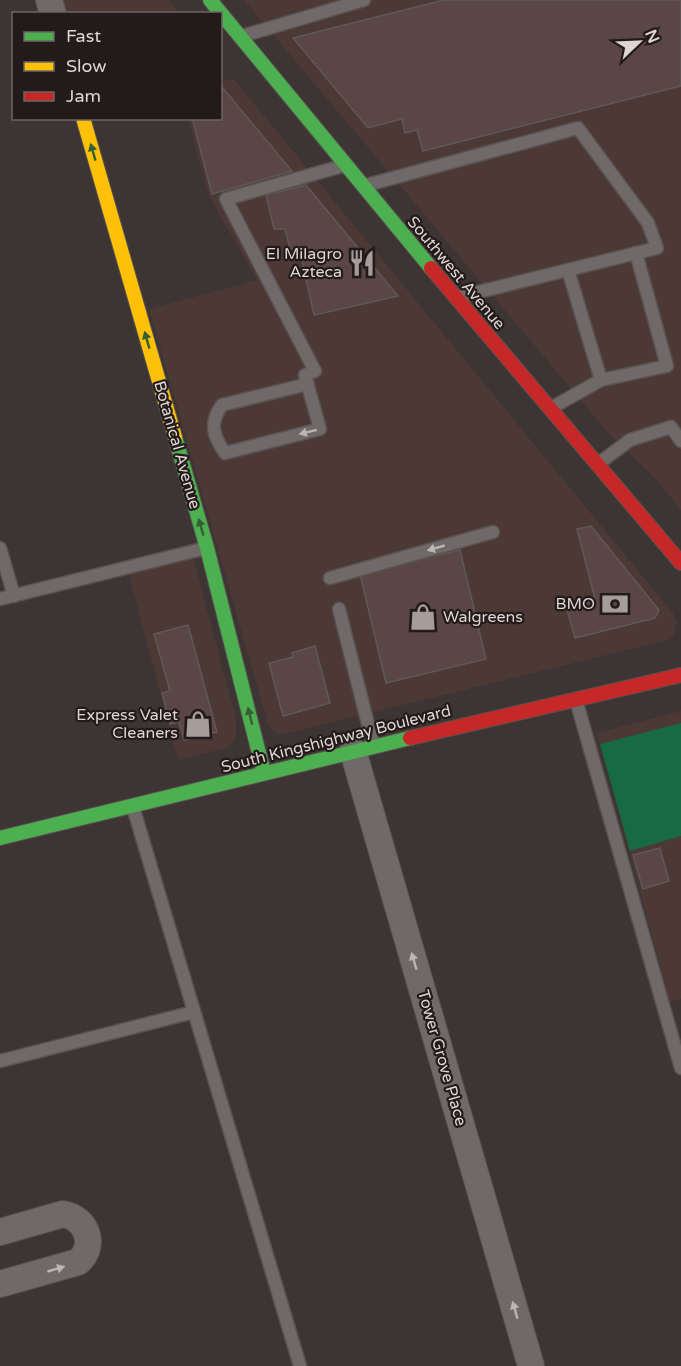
<svg xmlns="http://www.w3.org/2000/svg" width="681" height="1366" viewBox="0 0 681 1366" font-family="'Varela Round',sans-serif">
  <style>
    .built { fill: #4c3835 }
    .green { fill: #166a44 }
    .building { fill: #5a4644; stroke: #5f5857; stroke-width: 1.5 }
    .lines { fill: none; stroke-linecap: round; stroke-linejoin: round }
    .lane-casing { stroke: #585250; stroke-width: 15 }
    .street-casing { stroke: #585250; stroke-width: 28 }
    .fast-casing { stroke: #585250; stroke-width: 16 }
    .slow-casing { stroke: #585250; stroke-width: 16 }
    .jam-casing { stroke: #585250; stroke-width: 16 }
    .lane { stroke: #6f6a69; stroke-width: 12 }
    .street { stroke: #6f6a69; stroke-width: 26 }
    .fast { stroke: #4caf50; stroke-width: 14 }
    .slow { stroke: #ffc107; stroke-width: 14 }
    .jam { stroke: #c62828; stroke-width: 14 }
    .oneway { fill: #355e32 }
    .oneway2 { fill: #bdb5b3 }
    .labels { text-anchor: middle; dominant-baseline: central; stroke-width: 4.5; stroke-linejoin: round; paint-order: stroke }
    .poi-label { font-size: 16px; fill: #dfd5d3; stroke: #221b1a; text-anchor: end }
    .street-label { font-size: 16px; fill: #dfd5d3; stroke: #221b1a }
  </style>
  <rect width="100%" height="100%" fill="#3c3533"/>
  <g class="built">
    <path d="M 63,0 L 169,0 L 180,13 L 67,13 Z"/>
    <path d="M 244,0 L 681,0 L 681,510 L 652,475 L 609,434 Z"/>
    <path d="M 233,78 L 673,613 L 677,623 L 674,634 L 668,640 L 280,735 L 274,732 L 268,724 L 149,309 L 257,280 L 209,196 L 188,119 L 220,118 L 221,82 Z"/>
    <path d="M 193,557 L 236,719 L 236,732 L 234,742 L 227,748 L 178,760 L 128,572 Z"/>
    <path d="M 681,711 L 681,999 L 670,1002 L 597,733 Z"/>
  </g>
  <path class="green" d="M 681,723 L 681,836 L 630,851 L 600,744 Z"/>
  <g class="building">
    <path d="M 444,0 L 681,0 L 681,86 L 423,151 L 417,130 L 405,133 L 402,119 L 368,128 L 293,38 Z"/>
    <path d="M 222,87 L 292,171 L 212,194 L 192,118 L 220,118 Z"/>
    <path d="M 306,185 L 398,296 L 314,315 L 299,247 L 290,249 L 285,229 L 274,229 L 266,195 Z"/>
    <path d="M 591,526 L 659,610 L 655,618 L 575,638 L 566,606 L 595,599 L 577,529 Z"/>
    <path d="M 460,550 L 486,659 L 386,683 L 360,574 Z"/>
    <path d="M 188,625 L 217,732 L 184,740 L 179,722 L 170,724 L 162,693 L 170,691 L 154,634 Z"/>
    <path d="M 315,646 L 330,703 L 283,716 L 269,663 L 293,657 L 292,653 Z"/>
    <path d="M 660,848 L 669,881 L 643,889 L 633,855 Z"/>
  </g>
  <g class="lines">
    <defs>
      <g id="lane">
        <path d="M 242,36 L 364,0"/>
        <path d="M 367,185 L 578,128 L 648,223 L 657,248 L 458,297"/>
        <path d="M 568,270 L 601,380"/>
        <path d="M 308,384 L 222,405 C 209,423 213,436 225,453 L 320,429 L 305,375 L 315,371 L 226,199 L 342,166"/>
        <path d="M 551,408 L 601,380 L 667,366 L 636,253"/>
        <path d="M 598,464 L 630,440 L 671,427 L 681,441"/>
        <path d="M 0,548 L 14,596"/>
        <path d="M 330,578 L 493,532"/>
        <path d="M 0,599 L 206,548"/>
        <path d="M 339,609 L 373,744"/>
        <path d="M 576,700 L 681,1068"/>
        <path d="M 133,807 L 300,1366"/>
        <path d="M 0,1061 L 194,1012"/>
      </g>
      <g id="street">
        <path d="M 49,0 L 53,14"/>
        <path d="M 353,751 L 531,1366"/>
        <path d="M 0,1232 L 63,1214 C 87,1218 97,1246 78,1262 L 0,1284"/>
      </g>
      <g id="fast">
        <path d="M 210,0 L 431,268"/>
        <path d="M 175,437 L 207,548 L 264,773"/>
        <path d="M 0,838 L 410,738"/>
      </g>
      <path id="slow" d="M 83,118 L 175,437"/>
      <g id="jam">
        <path d="M 431,268 L 681,563"/>
        <path d="M 410,738 L 681,675"/>
      </g>
    </defs>
    <use href="#lane" class="lane-casing"/>
    <use href="#street" class="street-casing"/>
    <use href="#fast" class="fast-casing"/>
    <use href="#slow" class="slow-casing"/>
    <use href="#jam" class="jam-casing"/>
    <use href="#lane" class="lane"/>
    <use href="#street" class="street"/>
    <use href="#fast" class="fast"/>
    <use href="#slow" class="slow"/>
    <use href="#jam" class="jam"/>
  </g>
  <defs><path id="oneway-solid" d="M-6-.8H1V-3.2L6.5 0L1 3.2V.8H-6Z" transform="scale(1.5)"/></defs>
  <g class="oneway">
    <use href="#oneway-solid" transform="translate(93 152) rotate(-106)"/>
    <use href="#oneway-solid" transform="translate(147 340) rotate(-106)"/>
    <use href="#oneway-solid" transform="translate(201 527) rotate(-106)"/>
    <use href="#oneway-solid" transform="translate(250 716) rotate(-104)"/>
  </g>
  <g class="oneway2">
    <use href="#oneway-solid" transform="translate(308 432) rotate(166)"/>
    <use href="#oneway-solid" transform="translate(436 548) rotate(164)"/>
    <use href="#oneway-solid" transform="translate(414 961) rotate(-106)"/>
    <use href="#oneway-solid" transform="translate(56 1269) rotate(-16)"/>
    <use href="#oneway-solid" transform="translate(515 1310) rotate(-106)"/>
  </g>
  <defs>
    <symbol id="restaurant-bare" viewBox="-9 -9 18 18"><path d="M-5-6h1v4h1v-4h1v4h1v-4h1v5L-1.5 .5V6h-2V.5L-5-1ZM5-6V6H3V1.5H1.5Q1.5-4 5-6Z" fill="#a69d9b" stroke="#221b1a" stroke-width="2.5" paint-order="stroke"/></symbol>
    <symbol id="bank-bare" viewBox="-9 -9 18 18"><path d="M-6-4H6V4H-6ZM0-2.3a2.3 2.3 0 1 0 0 4.6a2.3 2.3 0 1 0 0-4.6Z" fill="#a69d9b" stroke="#221b1a" stroke-width="2.5" paint-order="stroke"/></symbol>
    <symbol id="shop-bare" viewBox="-9 -9 18 18"><path d="M-5-2.5h2.3a2.7 3.5 0 0 1 5.4 0H5L5.5 6h-11ZM-1.5-2.5h3a1.5 2.3 0 0 0-3 0Z" fill="#a69d9b" stroke="#221b1a" stroke-width="2.5" paint-order="stroke"/></symbol>
  </defs>
  <g fill-rule="evenodd">
    <use href="#restaurant-bare" x="343" y="244" width="38" height="38"/>
    <use href="#bank-bare" x="596" y="585" width="38" height="38"/>
    <use href="#shop-bare" x="404" y="598" width="38" height="38"/>
    <use href="#shop-bare" x="179" y="705" width="38" height="38"/>
  </g>
  <g class="labels">
    <g class="poi-label">
      <text x="342" y="254">El Milagro<tspan x="342" dy="18">Azteca</tspan></text>
      <text x="595" y="604">BMO</text>
      <text x="443" y="617" text-anchor="start">Walgreens</text>
      <text x="178" y="715">Express Valet<tspan x="178" dy="18">Cleaners</tspan></text>
    </g>
    <g class="street-label">
      <text transform="translate(456 273) rotate(50)">Southwest Avenue</text>
      <text transform="translate(177 445) rotate(74)">Botanical Avenue</text>
      <text transform="translate(336 739) rotate(-14)">South Kingshighway Boulevard</text>
      <text transform="translate(442 1058) rotate(74)">Tower Grove Place</text>
    </g>
  </g>
  <rect x="12" y="12" width="210" height="108" fill="#221b1a" stroke="#6e6564" stroke-width="1.5"/>
  <rect x="24" y="32" width="30" height="9" fill="#4caf50" stroke="#6e6564" stroke-width="1.5"/>
  <text x="66" y="42" font-size="18" fill="#dfd5d3">Fast</text>
  <rect x="24" y="62" width="30" height="9" fill="#ffc107" stroke="#6e6564" stroke-width="1.5"/>
  <text x="66" y="72" font-size="18" fill="#dfd5d3">Slow</text>
  <rect x="24" y="92" width="30" height="9" fill="#c62828" stroke="#6e6564" stroke-width="1.5"/>
  <text x="66" y="102" font-size="18" fill="#dfd5d3">Jam</text>
  <g transform="translate(639 42) rotate(67)" stroke="#221b1a" stroke-width="4.5" paint-order="stroke">
  <path d="M0-4.5L10 22L0 15L-10 22Z" fill="#dfd5d3"/>
  <text y="-9" font-size="16" font-weight="bold" text-anchor="middle" fill="#dfd5d3">N</text>
  </g>
</svg>
